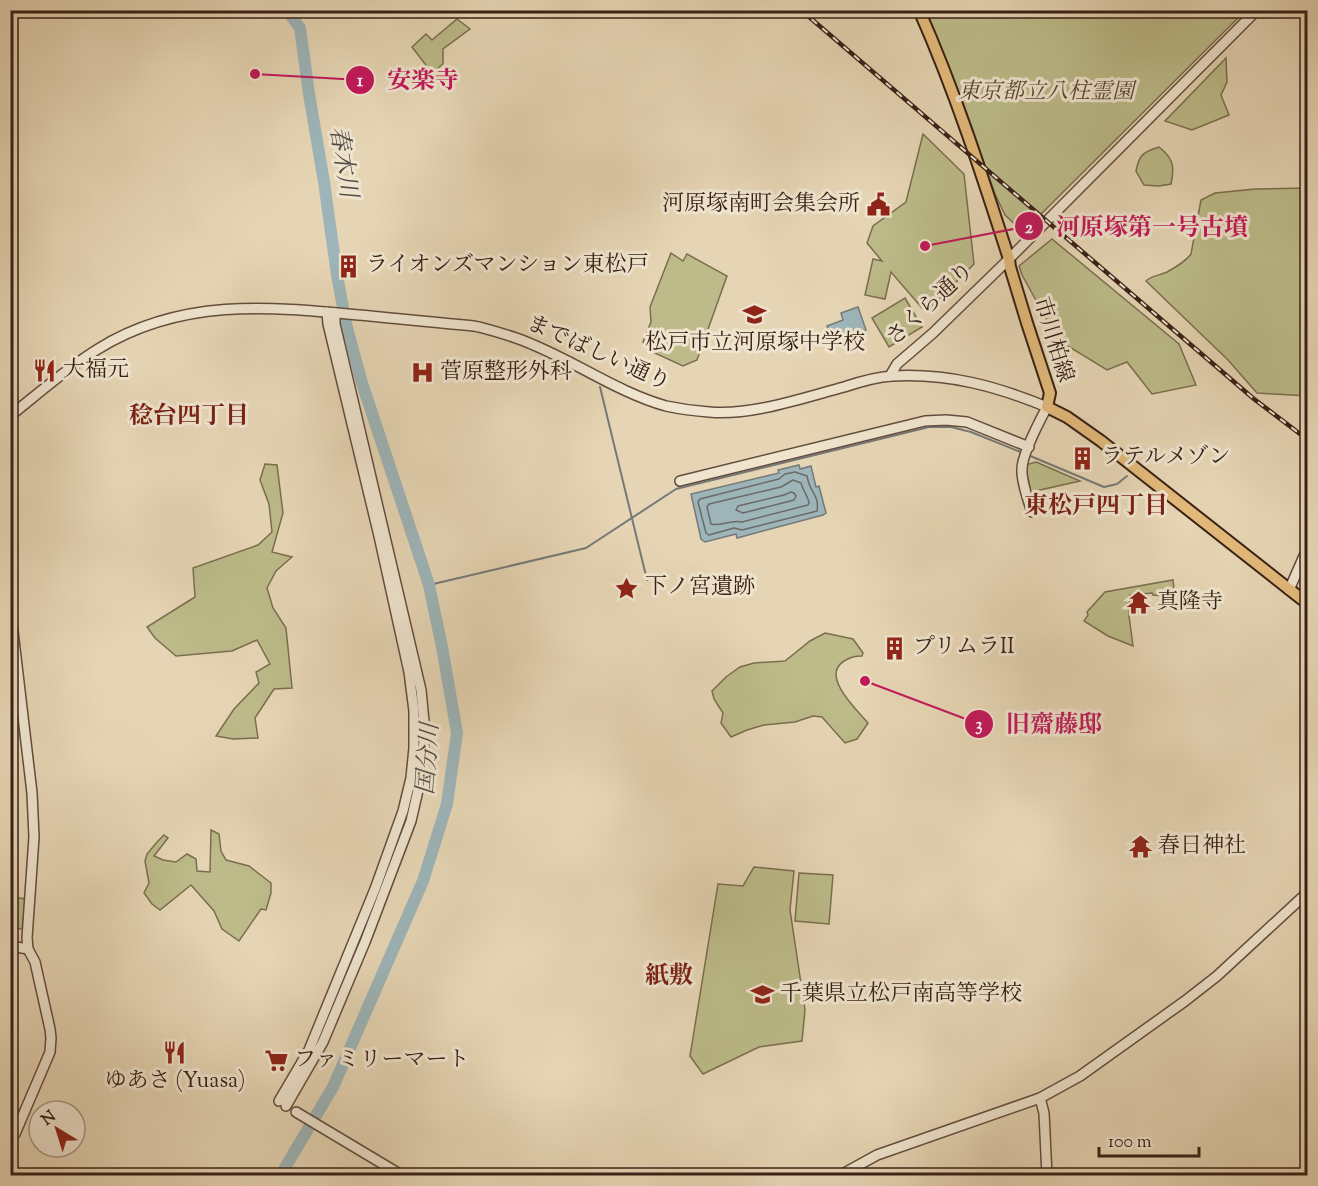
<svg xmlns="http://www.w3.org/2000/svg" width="1318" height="1186" viewBox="0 0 1318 1186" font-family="'Sorts Mill Goudy','Noto Serif JP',serif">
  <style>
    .green { fill: #bcbb89; stroke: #7a6e50; stroke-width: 1.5 }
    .water { fill: #9db5b9; stroke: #757978; stroke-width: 1.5 }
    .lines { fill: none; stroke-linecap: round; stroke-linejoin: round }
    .shore { stroke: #6a6a68; stroke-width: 1.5 }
    .stream { stroke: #757978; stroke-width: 2 }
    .river { stroke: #9db5b9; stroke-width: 12 }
    .tertiary-casing { stroke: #644d3e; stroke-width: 12 }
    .primary-casing { stroke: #382016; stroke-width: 14 }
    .tertiary { stroke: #efe4ce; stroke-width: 9 }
    .primary { stroke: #e3ba7a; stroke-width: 10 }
    .rail-casing { stroke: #382016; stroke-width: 4.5 }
    .rail { stroke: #efe4ce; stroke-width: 2; stroke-dasharray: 7; stroke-linecap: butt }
    .labels { text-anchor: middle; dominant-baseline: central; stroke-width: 6; stroke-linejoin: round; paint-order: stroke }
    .park-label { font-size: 22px; font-style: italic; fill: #594733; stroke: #efe4ce }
    .poi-label { font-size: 22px; fill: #382016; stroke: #efe4ce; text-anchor: start }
    .street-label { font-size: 22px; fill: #382016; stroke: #efe4ce }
    .water-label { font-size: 24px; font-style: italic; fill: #564d47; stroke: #efe4ce }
    .neighbourhood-label { font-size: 24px; font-weight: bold; fill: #7a1f14; stroke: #efe4ce }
    .leader { fill: none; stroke: #c2185b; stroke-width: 2 }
    .callout-dot { fill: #c2185b; stroke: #efe4ce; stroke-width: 2 }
    .mark-label { font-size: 18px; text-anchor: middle; font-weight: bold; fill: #fff }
    .callout-label { font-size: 24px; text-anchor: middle; font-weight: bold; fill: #c2185b; stroke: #efe4ce; stroke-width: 6; stroke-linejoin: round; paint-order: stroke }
  </style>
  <rect width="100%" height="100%" fill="#e6d5b4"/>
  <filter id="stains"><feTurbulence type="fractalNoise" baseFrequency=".00333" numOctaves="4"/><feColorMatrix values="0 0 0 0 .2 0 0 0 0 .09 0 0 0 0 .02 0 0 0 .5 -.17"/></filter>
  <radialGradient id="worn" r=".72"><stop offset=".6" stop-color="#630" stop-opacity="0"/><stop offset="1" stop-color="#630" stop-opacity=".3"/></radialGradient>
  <g class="green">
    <path d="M 924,11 L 1245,11 L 1023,232 L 1005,215 L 995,194 L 964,106 Z"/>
    <path d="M 457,19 L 470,29 L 443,49 L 443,64 L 432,73 L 412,47 L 426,34 L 432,40 Z"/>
    <path d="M 1226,58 L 1227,82 L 1221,95 L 1229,115 L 1192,130 L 1165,121 Z"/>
    <path d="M 923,134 L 964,174 L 974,264 L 930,308 L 922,308 L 891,272 L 885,299 L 865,295 L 873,259 L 882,261 L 867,243 L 873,226 L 906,202 Z"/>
    <path d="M 1159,147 C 1173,158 1175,166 1171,184 L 1159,186 L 1144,185 L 1136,171 C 1139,155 1143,152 1159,147 Z"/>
    <path d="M 1307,188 L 1307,396 L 1257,393 L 1228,360 L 1146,281 C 1152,275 1159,276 1167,272 C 1176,267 1185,262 1191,254 L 1201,200 L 1215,193 L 1255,189 Z"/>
    <path d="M 1052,239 L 1179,344 L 1196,385 L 1152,394 L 1127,362 L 1107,370 L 1058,340 L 1022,275 L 1019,266 Z"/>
    <path d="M 671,253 L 683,261 L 687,254 L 727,276 L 697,360 L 683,366 L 648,350 L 643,342 L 651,322 L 650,307 Z"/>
    <path d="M 905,298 L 922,327 L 889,347 L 872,318 Z"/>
    <path d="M 1036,462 L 1080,481 L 1031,492 L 1025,465 Z"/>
    <path d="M 265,464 L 277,465 L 283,513 L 272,552 L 292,557 L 276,571 L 267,588 L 273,608 L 286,628 L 292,688 L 274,689 L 255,718 L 258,738 L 233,739 L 216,736 L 234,709 L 259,683 L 256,672 L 270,664 L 257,640 L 232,651 L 176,656 L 155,638 L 147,627 L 195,597 L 193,568 L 258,545 L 272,532 L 269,504 L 260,480 Z"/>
    <path d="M 1173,580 L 1176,606 L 1168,607 L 1164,596 L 1153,595 L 1152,593 L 1130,595 L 1129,616 L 1133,646 L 1108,636 L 1084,621 L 1088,615 L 1087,612 L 1105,592 Z"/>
    <path d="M 825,633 L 853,639 L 863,653 L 862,656 C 854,656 851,657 844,661 C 820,676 857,710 868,723 L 857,739 L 845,743 L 822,717 L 813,716 L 795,722 L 764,725 L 747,730 L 731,737 L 721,723 L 723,713 L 714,699 L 712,691 L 726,677 L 740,667 L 754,663 L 785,661 L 810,641 Z"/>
    <path d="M 211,830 L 219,834 L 221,851 L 226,860 L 249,866 L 271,883 L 271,893 L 266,910 L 261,909 L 239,941 L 222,929 L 214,911 L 191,885 L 160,910 L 152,904 L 144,893 L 149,883 L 145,861 L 147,854 L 157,842 L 164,835 L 168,838 L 154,856 L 163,860 L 176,862 L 187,854 L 196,859 L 197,871 L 210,872 Z"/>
    <path d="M 754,867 L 794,871 L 790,910 L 805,1010 L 802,1041 L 759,1047 L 703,1074 L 690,1056 L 718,884 L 743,886 Z"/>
    <path d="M 799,873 L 833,875 L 829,924 L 795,921 Z"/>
    <path d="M 11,897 L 26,899 L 22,929 L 11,928 Z"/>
  </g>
  <g class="water">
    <path d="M 858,307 L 866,330 L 833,342 L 827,326 L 843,320 L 841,313 Z"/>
    <path d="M 799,465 L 800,469 L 811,466 L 816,487 L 819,486 L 826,513 L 823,515 L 737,538 L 736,534 L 705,542 L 701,539 L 691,494 L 779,473 L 778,470 Z"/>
  </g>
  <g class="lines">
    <g class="shore">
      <path d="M 795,472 L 807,476 C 808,479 808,483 810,486 C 814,496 819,498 817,511 L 742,530 L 734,528 L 709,535 L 706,533 L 698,502 L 700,499 L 779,479 L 785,474 Z"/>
      <path d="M 793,480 L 801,483 C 803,491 808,496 809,503 L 808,505 L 742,522 C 731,519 721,527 711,524 L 707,507 L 709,504 L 781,487 Z"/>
      <path d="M 791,492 L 794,493 L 796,496 L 794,500 L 743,513 L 736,510 L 738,506 L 784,495 Z"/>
    </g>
    <g class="stream">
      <path d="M 600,387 L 647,580"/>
      <path d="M 1028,455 L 1104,487 L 1117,484 L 1127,476"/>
      <path d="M 429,585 L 586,548 L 676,489 L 688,486 L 929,427 L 951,427 L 971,432 L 1023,453"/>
    </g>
    <path class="river" d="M 280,1176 L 333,1087 L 423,881 L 447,804 L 457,733 L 442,647 L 429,585 L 362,383 L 346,324 L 337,275 L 324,182 L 309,94 L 300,28 L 287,10"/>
    <defs>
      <g id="tertiary">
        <path d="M 890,376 L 897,364 L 933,333 L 1009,259 L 1257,10"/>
        <path d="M 10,416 C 39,393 67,368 98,349 C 184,296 274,307 370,316 C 397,319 425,321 452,324 C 461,325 470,325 479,327 C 491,330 504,334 516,338 C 568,356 613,391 666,406 C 680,409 695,411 709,412 C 751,416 803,398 844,387 C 859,382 876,377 892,376 C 948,373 996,386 1047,407 C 1039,422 1022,454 1022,469 C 1021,481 1028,500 1032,512"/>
        <path d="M 680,481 L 925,421 L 946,420 L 967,422 L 1029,447"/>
        <path d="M 1289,590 L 1308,547"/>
        <path d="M 10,606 L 32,793 L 34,837 L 27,938 L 28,949 L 35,962 L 50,1029 L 51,1038 L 50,1052 L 15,1134 L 10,1139"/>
        <path d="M 10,946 L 28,949"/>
        <path d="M 1040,1098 L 1044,1113 L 1047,1176"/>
        <path d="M 279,1101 L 309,1050 L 375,889 L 403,811 L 411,778 L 414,748 L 414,711 L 409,672 L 379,536 L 328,324 L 327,312"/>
        <path d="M 286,1106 L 323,1042 L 365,942 L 411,821 L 419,786 L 425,732 L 421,690 L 335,324 L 335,313"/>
        <path d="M 296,1112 L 403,1176"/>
        <path d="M 839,1176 L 877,1155 L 1040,1098 L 1080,1076 L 1185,1001 L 1217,976 L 1308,892"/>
      </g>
      <path id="primary" d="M 919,10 C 955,91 982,175 1009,259 L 1010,267 L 1027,323 L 1050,393 L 1047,407 L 1067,417 L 1101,441 L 1308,604"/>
    </defs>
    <use href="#tertiary" class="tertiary-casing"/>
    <use href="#primary" class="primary-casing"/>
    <use href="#tertiary" class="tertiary"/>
    <use href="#primary" class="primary"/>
    <defs>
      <path id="rail" d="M 801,10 L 1254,399 L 1308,440"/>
    </defs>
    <use href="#rail" class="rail-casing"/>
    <use href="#rail" class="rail"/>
  </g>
  <defs>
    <symbol id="civic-bare" viewBox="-9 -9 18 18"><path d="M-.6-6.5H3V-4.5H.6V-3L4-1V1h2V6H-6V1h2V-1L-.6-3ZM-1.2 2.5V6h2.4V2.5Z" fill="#8f2418" stroke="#efe4ce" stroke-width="2.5" paint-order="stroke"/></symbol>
    <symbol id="building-bare" viewBox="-9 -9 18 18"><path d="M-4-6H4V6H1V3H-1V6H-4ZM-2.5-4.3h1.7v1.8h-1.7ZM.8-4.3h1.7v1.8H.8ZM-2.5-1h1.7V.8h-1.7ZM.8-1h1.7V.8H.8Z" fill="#8f2418" stroke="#efe4ce" stroke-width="2.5" paint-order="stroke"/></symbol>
    <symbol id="school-bare" viewBox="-9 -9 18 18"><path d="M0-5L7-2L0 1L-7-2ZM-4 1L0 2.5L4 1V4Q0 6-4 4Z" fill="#8f2418" stroke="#efe4ce" stroke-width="2.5" paint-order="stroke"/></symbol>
    <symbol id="restaurant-bare" viewBox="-9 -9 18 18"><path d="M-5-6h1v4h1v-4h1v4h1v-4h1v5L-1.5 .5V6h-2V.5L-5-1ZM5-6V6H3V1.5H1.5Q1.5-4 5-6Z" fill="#8f2418" stroke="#efe4ce" stroke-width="2.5" paint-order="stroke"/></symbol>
    <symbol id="hospital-bare" viewBox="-9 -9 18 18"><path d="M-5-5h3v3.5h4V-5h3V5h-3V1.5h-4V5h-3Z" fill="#8f2418" stroke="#efe4ce" stroke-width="2.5" paint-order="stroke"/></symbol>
    <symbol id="sight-bare" viewBox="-9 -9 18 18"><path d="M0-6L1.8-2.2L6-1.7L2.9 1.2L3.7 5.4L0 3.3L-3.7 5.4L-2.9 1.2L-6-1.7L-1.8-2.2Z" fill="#8f2418" stroke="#efe4ce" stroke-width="2.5" paint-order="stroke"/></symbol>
    <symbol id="temple-bare" viewBox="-9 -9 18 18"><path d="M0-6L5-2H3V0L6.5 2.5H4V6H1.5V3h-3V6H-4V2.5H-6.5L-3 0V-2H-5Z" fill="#8f2418" stroke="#efe4ce" stroke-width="2.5" paint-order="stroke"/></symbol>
    <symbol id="supermarket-bare" viewBox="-9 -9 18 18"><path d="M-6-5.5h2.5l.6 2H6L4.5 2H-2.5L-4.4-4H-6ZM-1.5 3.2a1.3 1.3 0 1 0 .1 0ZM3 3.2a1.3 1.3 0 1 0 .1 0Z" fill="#8f2418" stroke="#efe4ce" stroke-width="2.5" paint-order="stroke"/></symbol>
  </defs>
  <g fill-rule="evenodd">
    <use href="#civic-bare" x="862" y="188" width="33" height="33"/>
    <use href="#building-bare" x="332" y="250" width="33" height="33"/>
    <use href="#school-bare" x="738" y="298" width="33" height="33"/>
    <use href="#restaurant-bare" x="28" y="354" width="33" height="33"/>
    <use href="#hospital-bare" x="406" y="356" width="33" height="33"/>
    <use href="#building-bare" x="1066" y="442" width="33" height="33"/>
    <use href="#sight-bare" x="610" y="572" width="33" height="33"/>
    <use href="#temple-bare" x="1122" y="586" width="33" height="33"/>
    <use href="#building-bare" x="878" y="632" width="33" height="33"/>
    <use href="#temple-bare" x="1124" y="830" width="33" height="33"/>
    <use href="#school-bare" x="746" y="978" width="33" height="33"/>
    <use href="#restaurant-bare" x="158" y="1036" width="33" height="33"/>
    <use href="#supermarket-bare" x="260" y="1044" width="33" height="33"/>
  </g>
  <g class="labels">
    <g class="park-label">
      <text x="1046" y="93">東京都立八柱霊園</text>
    </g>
    <g class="poi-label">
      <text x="860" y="205" text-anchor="end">河原塚南町会集会所</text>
      <text x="366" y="266">ライオンズマンション東松戸</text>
      <text x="755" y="344" text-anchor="middle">松戸市立河原塚中学校</text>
      <text x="63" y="371">大福元</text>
      <text x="440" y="373">菅原整形外科</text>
      <text x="1101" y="458">ラテルメゾン</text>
      <text x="645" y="588">下ノ宮遺跡</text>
      <text x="1157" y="603">真隆寺</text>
      <text x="913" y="648">プリムラII</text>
      <text x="1158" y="847">春日神社</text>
      <text x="780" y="995">千葉県立松戸南高等学校</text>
      <text x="294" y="1061">ファミリーマート</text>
      <text x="175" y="1082" text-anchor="middle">ゆあさ (Yuasa)</text>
    </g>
    <g class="street-label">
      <text transform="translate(931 305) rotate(-43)">さくら通り</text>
      <text transform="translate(1052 340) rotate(73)">市川柏線</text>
      <text transform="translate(598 354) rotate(24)">までばしい通り</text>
    </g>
    <g class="water-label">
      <text transform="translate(342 162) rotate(81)">春木川</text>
      <text transform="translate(429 759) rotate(-86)">国分川</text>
    </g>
    <g class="neighbourhood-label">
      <text x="189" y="417">稔台四丁目</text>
      <text x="1096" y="507">東松戸四丁目</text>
      <text x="669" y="977">紙敷</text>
    </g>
  </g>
  <path class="leader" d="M255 74L360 80M925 246L1029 226M865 681L979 724"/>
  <g class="callout-dot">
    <circle cx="255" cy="74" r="6"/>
    <circle cx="925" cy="246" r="6"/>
    <circle cx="865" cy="681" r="6"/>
    <circle cx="360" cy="80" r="15"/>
    <circle cx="1029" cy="226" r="15"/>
    <circle cx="979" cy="724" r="15"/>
  </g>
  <g class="mark-label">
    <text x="360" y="86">1</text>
    <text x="1029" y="233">2</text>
    <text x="979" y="730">3</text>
  </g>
  <g class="callout-label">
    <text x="423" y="88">安楽寺</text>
    <text x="1152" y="235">河原塚第一号古墳</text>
    <text x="1054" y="732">旧齋藤邸</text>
  </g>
  <rect width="1318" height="1186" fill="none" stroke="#e6d5b4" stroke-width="36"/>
  <rect x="12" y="12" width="1294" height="1162" fill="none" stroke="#382016" stroke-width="3"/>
  <rect x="18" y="18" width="1282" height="1150" fill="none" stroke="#382016" stroke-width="1.5"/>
  <g transform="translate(57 1129) rotate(322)"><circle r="28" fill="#efe4ce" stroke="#a69684" stroke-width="1.5"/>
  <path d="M0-4.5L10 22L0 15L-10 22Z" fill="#8f2418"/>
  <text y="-9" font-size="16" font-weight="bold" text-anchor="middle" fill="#382016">N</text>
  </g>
  <path d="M1099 1147v9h100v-9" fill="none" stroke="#382016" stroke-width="3"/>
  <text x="1108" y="1147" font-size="18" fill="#382016" stroke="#efe4ce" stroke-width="4.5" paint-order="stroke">100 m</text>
  <rect width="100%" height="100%" filter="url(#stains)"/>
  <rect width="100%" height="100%" fill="url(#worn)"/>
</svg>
